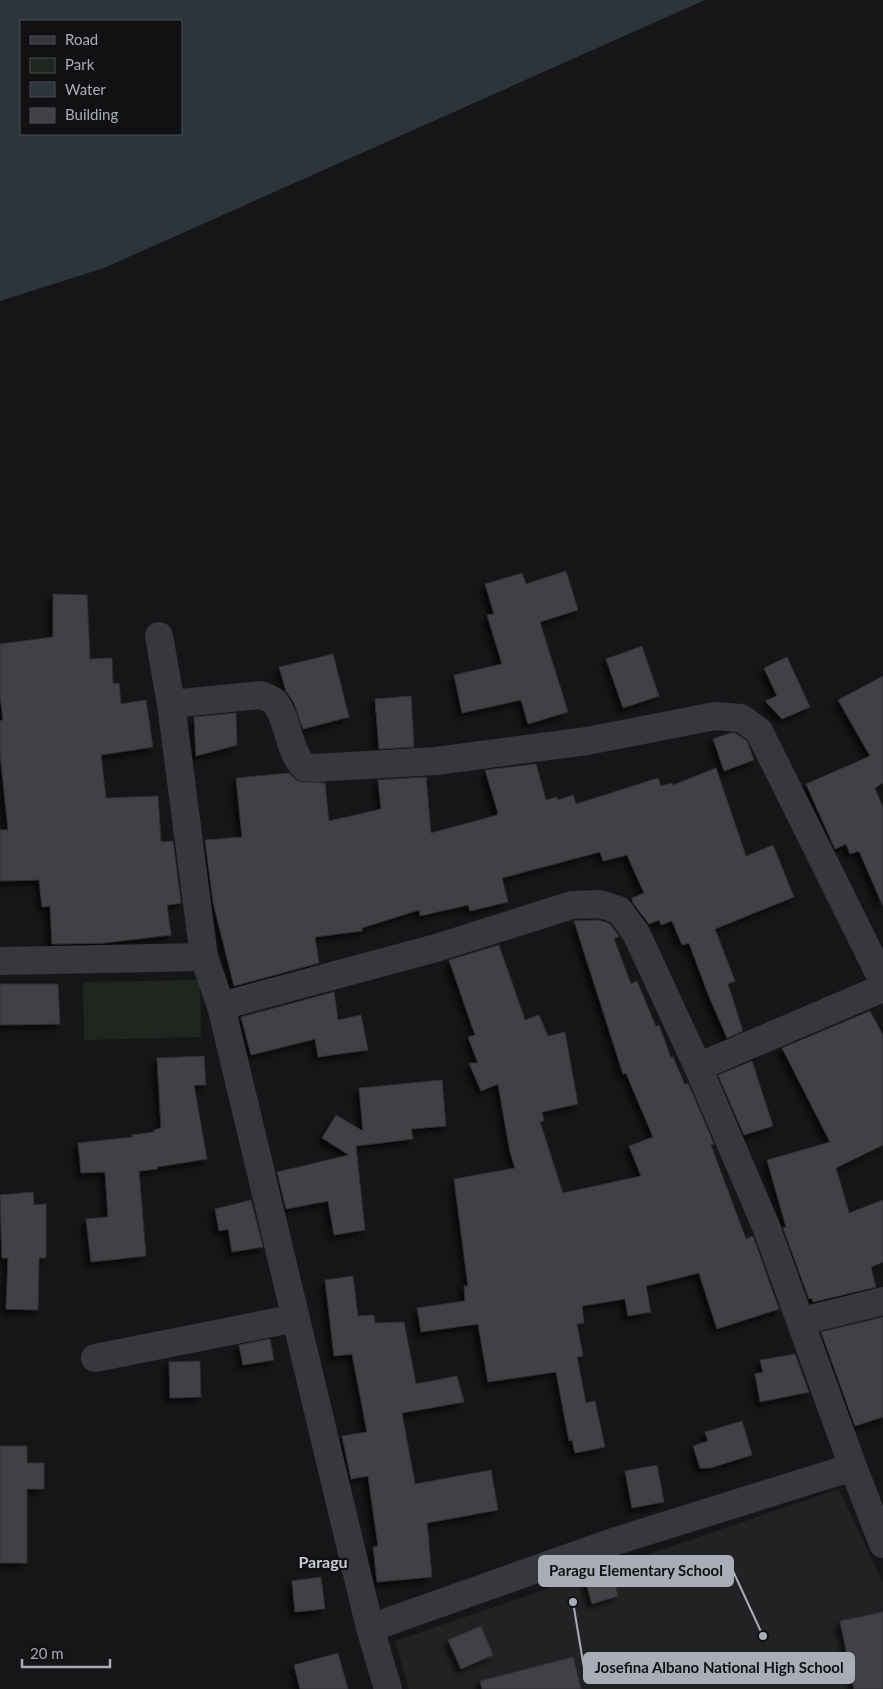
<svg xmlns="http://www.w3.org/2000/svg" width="883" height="1689" viewBox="0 0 883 1689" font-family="Lato,sans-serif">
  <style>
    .built { fill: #222225 }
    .green { fill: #1e261f }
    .water { fill: #2c353c; fill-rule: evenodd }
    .building { fill: #404145; stroke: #303034; filter: url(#shadow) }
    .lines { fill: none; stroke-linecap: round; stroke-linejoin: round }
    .minor { stroke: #37383d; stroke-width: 28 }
    .labels { text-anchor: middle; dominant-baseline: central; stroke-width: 4.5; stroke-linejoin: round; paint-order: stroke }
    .quarter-label { font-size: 16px; font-weight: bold; fill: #c9ccd4; stroke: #111113 }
    .leader { fill: none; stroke: #a8adb8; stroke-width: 2 }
    .callout-dot { fill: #a8adb8; stroke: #111113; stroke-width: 2 }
    .callout { fill: #a8adb8; stroke: #a8adb8; stroke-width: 2 }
    .callout-label { font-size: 15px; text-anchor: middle; font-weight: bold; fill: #111 }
  </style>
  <defs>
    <filter id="shadow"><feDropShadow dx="-4.5" dy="4.5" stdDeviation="2.5" flood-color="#0009"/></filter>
  </defs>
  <rect width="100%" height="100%" fill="#161618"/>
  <path class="built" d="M 839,1489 L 883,1583 L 883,1689 L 409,1689 L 395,1641 Z"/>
  <path class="green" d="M 200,980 L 201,1037 L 84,1040 L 83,982 Z"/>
  <path class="water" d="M 0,0 L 705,0 L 104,268 L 0,301 ZM 21,21 L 181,21 L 181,134 L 21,134 Z"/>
  <g class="building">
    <path d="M 566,571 L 578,610 L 540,622 L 568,712 L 528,724 L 521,700 L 462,713 L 454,675 L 502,664 L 487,615 L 494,614 L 485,584 L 522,573 L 526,584 Z"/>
    <path d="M 53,594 L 87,595 L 90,659 L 112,658 L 113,684 L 119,683 L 121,704 L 146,700 L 153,747 L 101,755 L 106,798 L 158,796 L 161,842 L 173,841 L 181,903 L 167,905 L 171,935 L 104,943 L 52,944 L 50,906 L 42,907 L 39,880 L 0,881 L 0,830 L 8,830 L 0,753 L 0,721 L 3,720 L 0,696 L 0,644 L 53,637 Z"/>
    <path d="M 642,646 L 659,696 L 623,708 L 606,659 Z"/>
    <path d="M 333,654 L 349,717 L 303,729 L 294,703 L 286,691 L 279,667 Z"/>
    <path d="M 787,657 L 810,707 L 782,719 L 765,701 L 777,696 L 764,668 Z"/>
    <path d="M 883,676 L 883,783 L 875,788 L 883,808 L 883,906 L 859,851 L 850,854 L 846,844 L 835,849 L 806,784 L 870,756 L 838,700 Z"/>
    <path d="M 411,696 L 414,747 L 379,749 L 375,699 Z"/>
    <path d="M 236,713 L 237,745 L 196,756 L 194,717 Z"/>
    <path d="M 730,733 L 735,733 L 747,741 L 754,760 L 724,771 L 713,739 Z"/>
    <path d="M 536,764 L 546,800 L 557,797 L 558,800 L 573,795 L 576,804 L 658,778 L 661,786 L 672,783 L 673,785 L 716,768 L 746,856 L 773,845 L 794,897 L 715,929 L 735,981 L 728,984 L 743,1031 L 727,1038 L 708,994 L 689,943 L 682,945 L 672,921 L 661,925 L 659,920 L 649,924 L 633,903 L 632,898 L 644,893 L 627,855 L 603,861 L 600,852 L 502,878 L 508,902 L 470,911 L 468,905 L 420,916 L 419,910 L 362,928 L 362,931 L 315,937 L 319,963 L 234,986 L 213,902 L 205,840 L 242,837 L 236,778 L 289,773 L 296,780 L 302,782 L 325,783 L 329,821 L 381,809 L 378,780 L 426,777 L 431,833 L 497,815 L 498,813 L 485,770 Z"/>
    <path d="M 598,920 L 609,923 L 619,936 L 614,939 L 631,984 L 637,981 L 656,1027 L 659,1025 L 671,1058 L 673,1057 L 685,1085 L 688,1083 L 714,1144 L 711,1145 L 746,1239 L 753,1236 L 779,1309 L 717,1329 L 699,1273 L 646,1286 L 651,1312 L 628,1316 L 625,1299 L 582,1306 L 584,1323 L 577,1324 L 583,1356 L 577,1357 L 586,1403 L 595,1401 L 605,1447 L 575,1453 L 572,1440 L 569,1441 L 556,1372 L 488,1382 L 478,1324 L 421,1332 L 417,1308 L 465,1301 L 464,1286 L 468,1286 L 454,1179 L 515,1168 L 510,1152 L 498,1084 L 481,1091 L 469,1063 L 478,1063 L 468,1037 L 475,1035 L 449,960 L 499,945 L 525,1020 L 539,1015 L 548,1036 L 565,1032 L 578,1104 L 542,1112 L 544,1121 L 540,1122 L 563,1193 L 641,1176 L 629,1146 L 653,1137 L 626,1073 L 623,1074 L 574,921 Z"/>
    <path d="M 0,984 L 58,984 L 60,1024 L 0,1025 Z"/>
    <path d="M 334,992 L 338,1020 L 361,1015 L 368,1050 L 318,1057 L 315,1039 L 251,1055 L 241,1017 Z"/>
    <path d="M 870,1011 L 883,1035 L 883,1145 L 836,1168 L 849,1213 L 883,1200 L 883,1262 L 871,1267 L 876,1287 L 813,1302 L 812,1298 L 809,1299 L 783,1228 L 786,1227 L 767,1160 L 830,1142 L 782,1048 Z"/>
    <path d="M 204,1056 L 206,1085 L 194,1085 L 207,1159 L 157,1167 L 157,1169 L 139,1171 L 146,1256 L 91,1262 L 86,1219 L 108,1217 L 105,1172 L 81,1173 L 78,1143 L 133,1137 L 132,1135 L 154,1132 L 154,1130 L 161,1128 L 157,1058 Z"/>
    <path d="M 752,1061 L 773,1126 L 744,1135 L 718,1075 Z"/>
    <path d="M 442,1080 L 446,1126 L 411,1129 L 413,1139 L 356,1146 L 365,1230 L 334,1235 L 328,1201 L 286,1209 L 277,1172 L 349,1155 L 322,1138 L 336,1115 L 363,1131 L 359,1088 Z"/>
    <path d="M 33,1192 L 34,1205 L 46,1204 L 46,1258 L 39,1258 L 38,1310 L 6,1309 L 8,1258 L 2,1258 L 0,1195 Z"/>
    <path d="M 251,1200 L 263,1247 L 232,1252 L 228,1229 L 219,1231 L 215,1209 Z"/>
    <path d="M 353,1276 L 358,1316 L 374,1315 L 375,1323 L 404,1322 L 416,1384 L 457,1376 L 464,1402 L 402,1413 L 415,1484 L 491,1470 L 498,1510 L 427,1523 L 432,1577 L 377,1582 L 373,1547 L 378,1546 L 368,1476 L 351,1479 L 342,1436 L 367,1432 L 352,1354 L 334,1356 L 325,1280 Z"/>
    <path d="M 883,1317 L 883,1417 L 855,1426 L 821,1332 Z"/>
    <path d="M 270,1339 L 274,1360 L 243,1365 L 239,1345 Z"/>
    <path d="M 795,1354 L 809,1392 L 760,1402 L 755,1374 L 763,1372 L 760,1360 Z"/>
    <path d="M 200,1361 L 201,1397 L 170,1398 L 169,1362 Z"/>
    <path d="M 742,1421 L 752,1455 L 710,1468 L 700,1468 L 693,1446 L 708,1441 L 705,1432 Z"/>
    <path d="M 0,1446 L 27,1446 L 27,1463 L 44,1463 L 44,1489 L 27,1489 L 27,1563 L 0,1563 Z"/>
    <path d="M 657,1465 L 664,1502 L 632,1508 L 625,1471 Z"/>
    <path d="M 612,1573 L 618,1596 L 592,1604 L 585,1580 Z"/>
    <path d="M 321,1577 L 325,1609 L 295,1612 L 292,1581 Z"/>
    <path d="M 883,1612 L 883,1689 L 854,1689 L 840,1621 Z"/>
    <path d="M 481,1626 L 493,1655 L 461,1669 L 448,1640 Z"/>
    <path d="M 338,1653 L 348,1689 L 300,1689 L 294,1665 Z"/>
    <path d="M 573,1657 L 581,1689 L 482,1689 L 480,1681 Z"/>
  </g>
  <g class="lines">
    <g class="minor">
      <path d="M 159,636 L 171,704 L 204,957 L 221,1006 L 370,1628 L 388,1689"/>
      <path d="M 171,704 L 261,695 C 265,697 272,699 275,702 C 289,721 288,750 304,767 L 314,768 L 436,761 L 587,741 L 715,716 L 741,718 L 759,731 L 883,981"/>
      <path d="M 0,961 L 204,957"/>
      <path d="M 221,1006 L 436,948 L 572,905 L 600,904 L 619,910 L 636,933 L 698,1067 L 767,1229 L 853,1467 L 883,1544"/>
      <path d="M 698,1067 L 883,988"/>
      <path d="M 802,1321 L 883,1301"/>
      <path d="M 95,1358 L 296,1318"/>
      <path d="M 370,1628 L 616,1541 L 853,1467"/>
    </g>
  </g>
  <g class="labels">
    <g class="quarter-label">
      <text x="323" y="1561">Paragu</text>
    </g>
  </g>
  <path class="leader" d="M763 1636L733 1571M573 1602L584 1668"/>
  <g class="callout-dot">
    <circle cx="763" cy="1636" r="5"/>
    <circle cx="573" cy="1602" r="5"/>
  </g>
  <g class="callout">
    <rect x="539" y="1556" width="194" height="30" rx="5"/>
    <rect x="584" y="1653" width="270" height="30" rx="5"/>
  </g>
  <g class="callout-label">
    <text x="636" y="1576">Paragu Elementary School</text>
    <text x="719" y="1673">Josefina Albano National High School</text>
  </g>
  <rect x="20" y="20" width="162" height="115" fill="#111113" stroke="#4d4f55"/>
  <rect x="30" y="36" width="25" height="8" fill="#37383d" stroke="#4d4f55"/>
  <text x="65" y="45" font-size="15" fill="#a8adb8">Road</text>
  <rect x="30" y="58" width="25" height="15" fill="#1e261f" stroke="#4d4f55"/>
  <text x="65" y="70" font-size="15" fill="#a8adb8">Park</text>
  <rect x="30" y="82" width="25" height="15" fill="#2c353c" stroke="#4d4f55"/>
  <text x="65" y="95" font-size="15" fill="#a8adb8">Water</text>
  <rect x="30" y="108" width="25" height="15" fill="#404145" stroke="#4d4f55"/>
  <text x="65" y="120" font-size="15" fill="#a8adb8">Building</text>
  <path d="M22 1659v8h88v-8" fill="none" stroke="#a8adb8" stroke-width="2.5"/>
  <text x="30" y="1659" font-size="15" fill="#a8adb8" stroke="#111113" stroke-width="4" paint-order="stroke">20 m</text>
</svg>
